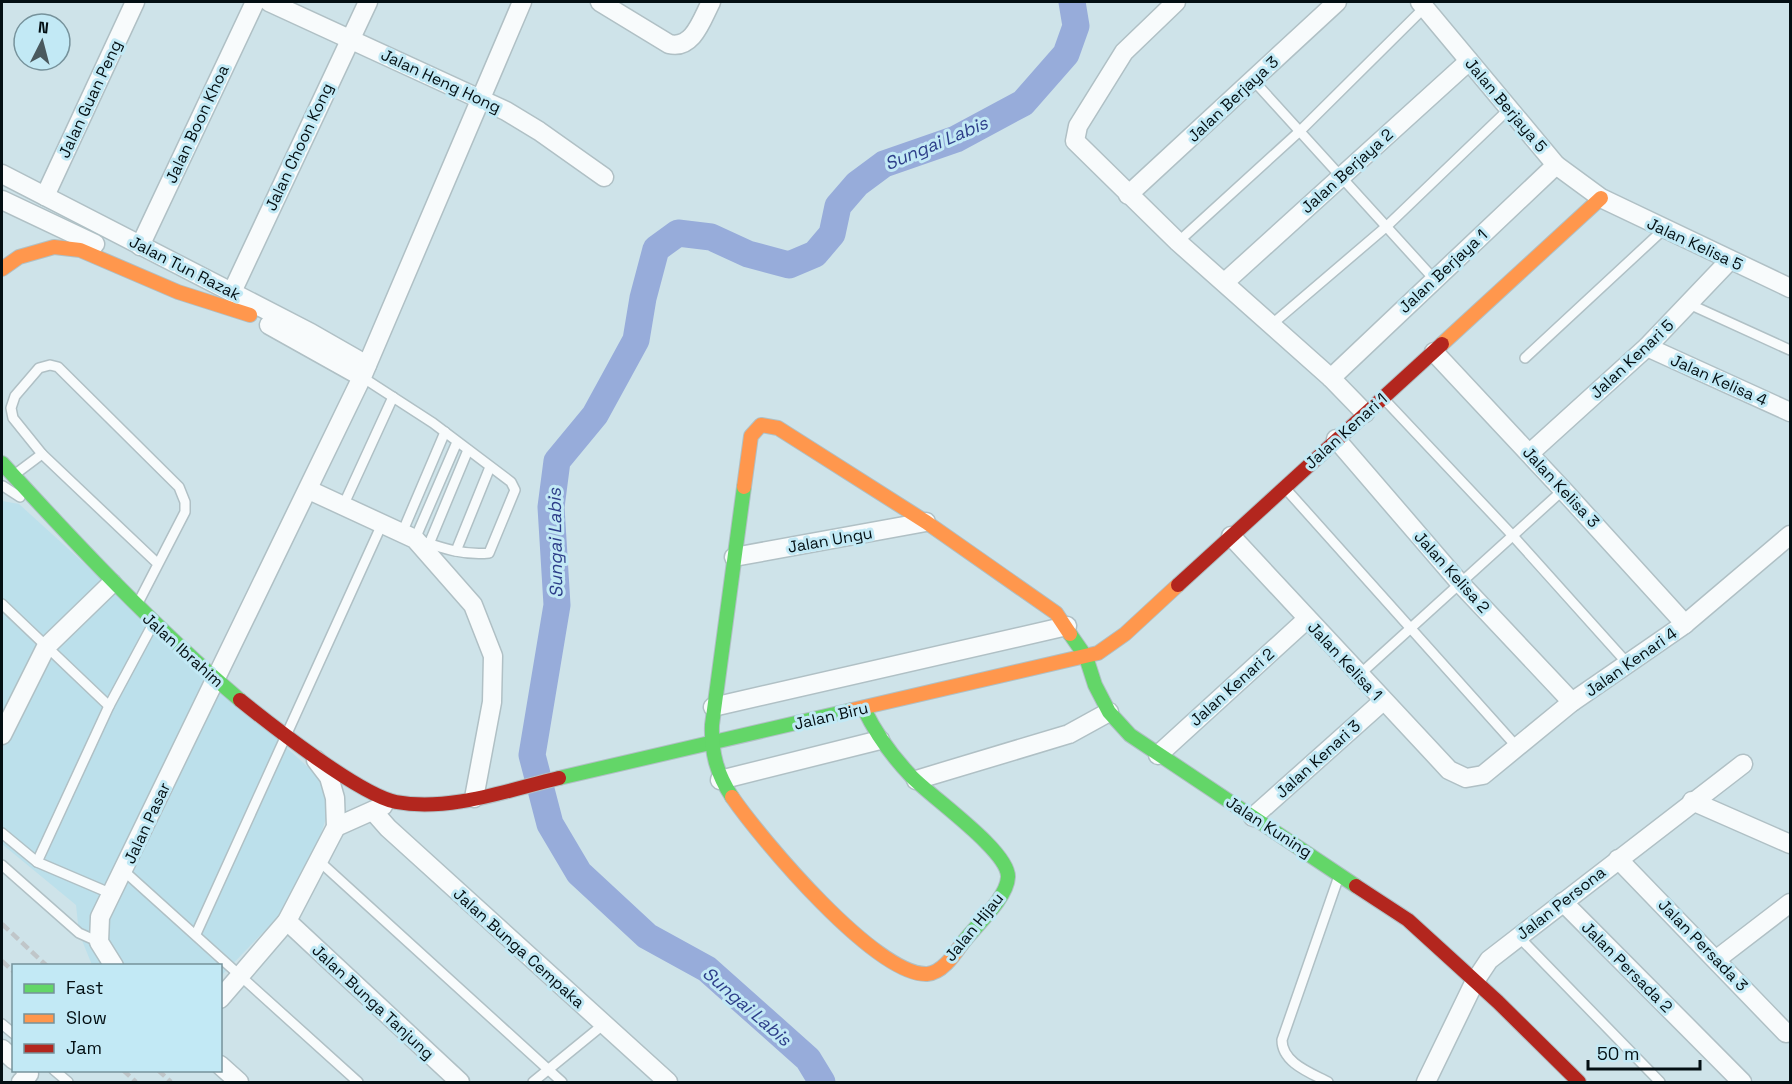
<svg xmlns="http://www.w3.org/2000/svg" width="1792" height="1084" viewBox="0 0 1792 1084" font-family="'Space Grotesk',sans-serif">
  <style>
    .built { fill: #bce0eb }
    .lines { fill: none; stroke-linecap: round; stroke-linejoin: round }
    .river { stroke: #97acda; stroke-width: 27 }
    .lane-casing { stroke: #b0c0c5; stroke-width: 12 }
    .street-casing { stroke: #b0c0c5; stroke-width: 21 }
    .fast-casing { stroke: #b0c0c5; stroke-width: 16 }
    .slow-casing { stroke: #b0c0c5; stroke-width: 16 }
    .jam-casing { stroke: #b0c0c5; stroke-width: 16 }
    .lane { stroke: #f8fbfc; stroke-width: 9 }
    .street { stroke: #f8fbfc; stroke-width: 18 }
    .fast { stroke: #63d668; stroke-width: 14 }
    .slow { stroke: #ff974d; stroke-width: 14 }
    .jam { stroke: #b3261e; stroke-width: 14 }
    .rail { stroke: #c0c6c9; stroke-width: 4.5; stroke-dasharray: 9 4.5; stroke-linecap: butt }
    .labels { text-anchor: middle; dominant-baseline: central; stroke-width: 6; stroke-linejoin: round; paint-order: stroke }
    .street-label { font-size: 16px; fill: #030f13; stroke: #c2e9f5 }
    .water-label { font-size: 18px; font-style: italic; fill: #2d3e89; stroke: #c2e9f5 }
  </style>
  <rect width="100%" height="100%" fill="#cee3e9"/>
  <path class="built" d="M 2,501 L 19,504 L 321,779 L 329,809 L 319,840 L 277,918 L 221,976 L 220,966 L 92,965 L 79,933 L 76,905 L 2,844 Z"/>
  <g class="lines">
    <path class="river" d="M 822,1082 L 808,1059 L 707,969 L 647,936 L 579,873 L 550,824 L 532,755 L 557,605 L 551,507 L 557,461 L 595,415 L 618,373 L 636,340 L 643,298 L 656,249 L 678,233 L 711,237 L 748,254 L 789,265 L 815,254 L 832,234 L 838,206 L 857,184 L 884,164 L 956,139 L 1023,103 L 1066,54 L 1076,26 L 1072,2"/>
    <defs>
      <g id="lane">
        <path d="M 1254,81 L 1434,279"/>
        <path d="M 1178,242 L 1301,130 L 1425,7"/>
        <path d="M 1689,304 L 1790,350"/>
        <path d="M 1271,325 L 1387,226 L 1510,108"/>
        <path d="M 1525,358 L 1663,230"/>
        <path d="M 362,377 L 433,423 L 511,482 L 515,490 L 489,553 C 463,556 439,547 415,539 L 457,442"/>
        <path d="M 1383,398 L 1514,537 L 1628,664"/>
        <path d="M 14,475 L 42,454"/>
        <path d="M 3,486 L 20,497"/>
        <path d="M 1285,488 L 1517,747"/>
        <path d="M 343,506 L 393,397"/>
        <path d="M 402,533 L 445,432"/>
        <path d="M 429,544 L 468,450"/>
        <path d="M 456,551 L 490,467"/>
        <path d="M 2,604 L 109,706"/>
        <path d="M 137,605 L 185,512 L 185,502 L 179,487 L 58,367 L 50,365 L 39,368 L 15,396 L 11,408 L 13,418 L 42,454 L 157,563"/>
        <path d="M 1359,675 L 1563,490"/>
        <path d="M 2,833 L 37,862 L 112,894"/>
        <path d="M 319,861 L 562,1082"/>
        <path d="M 37,862 L 109,706 L 153,624"/>
        <path d="M 2,865 L 79,933 L 99,942"/>
        <path d="M 124,871 L 358,1082"/>
        <path d="M 196,934 L 382,524"/>
        <path d="M 1518,936 L 1660,1082"/>
        <path d="M 2,1024 L 14,1034"/>
        <path d="M 54,1070 L 68,1082"/>
        <path d="M 533,1082 L 604,1024"/>
        <path d="M 1328,1082 C 1311,1073 1282,1063 1282,1040 L 1339,876"/>
      </g>
      <g id="street">
        <path d="M 269,2 L 506,111 L 539,131 L 604,177"/>
        <path d="M 600,2 L 669,44 C 693,50 702,19 711,2"/>
        <path d="M 1176,2 L 1124,52 L 1078,126 L 1075,141 L 1178,242 L 1331,378 L 1365,413"/>
        <path d="M 1420,2 L 1556,165 L 1601,198 L 1790,288"/>
        <path d="M 2,174 L 311,333 L 367,365"/>
        <path d="M 1128,195 L 1337,2"/>
        <path d="M 45,196 L 135,2"/>
        <path d="M 2,200 L 95,244"/>
        <path d="M 140,246 L 255,2"/>
        <path d="M 1225,282 L 1469,61"/>
        <path d="M 232,292 L 368,2"/>
        <path d="M 269,325 L 362,377"/>
        <path d="M 1647,347 L 1790,412"/>
        <path d="M 1434,352 L 1563,490 L 1685,624"/>
        <path d="M 1331,378 L 1556,165"/>
        <path d="M 1336,439 L 1459,582 L 1572,702"/>
        <path d="M 1530,453 L 1647,347 L 1730,260"/>
        <path d="M 309,490 L 415,539 L 473,605 L 493,656 L 492,702 L 474,798"/>
        <path d="M 1231,536 L 1449,770 L 1466,778 L 1483,775 L 1572,702 L 1685,624 L 1790,535"/>
        <path d="M 734,557 L 926,522"/>
        <path d="M 713,707 L 1067,626"/>
        <path d="M 2,735 L 46,647 L 112,583"/>
        <path d="M 1158,755 L 1306,620"/>
        <path d="M 720,780 L 880,740"/>
        <path d="M 916,780 L 1069,734 L 1109,712"/>
        <path d="M 1692,801 L 1790,844"/>
        <path d="M 373,811 L 388,828 L 668,1082"/>
        <path d="M 1253,817 L 1383,701"/>
        <path d="M 336,827 L 383,806"/>
        <path d="M 1618,859 L 1786,1033"/>
        <path d="M 1563,902 L 1742,1082"/>
        <path d="M 287,921 L 460,1082"/>
        <path d="M 1717,959 L 1790,903"/>
        <path d="M 114,966 L 99,942 L 100,917 L 362,377 L 522,2"/>
        <path d="M 220,999 L 287,921 L 336,827 L 335,798 L 329,777 L 316,760"/>
        <path d="M 2,1049 L 14,1060"/>
        <path d="M 220,1065 L 239,1082"/>
        <path d="M 21,1082 L 29,1074 L 25,1070"/>
        <path d="M 1426,1082 L 1475,981 L 1489,960 L 1743,764"/>
      </g>
      <g id="fast">
        <path d="M 2,463 C 78,546 154,627 240,700"/>
        <path d="M 1070,634 L 1086,657 L 1095,685 L 1109,712 L 1130,735 L 1356,886"/>
        <path d="M 864,709 C 876,734 892,756 911,776 C 932,798 1009,851 1008,877 C 1007,899 974,927 961,945"/>
        <path d="M 559,778 L 852,710"/>
        <path d="M 732,797 C 717,774 711,753 712,725 L 744,487"/>
      </g>
      <g id="slow">
        <path d="M 2,269 L 19,257 L 54,247 L 80,250 L 178,292 L 250,315"/>
        <path d="M 1442,344 L 1601,198"/>
        <path d="M 744,487 L 751,436 L 761,425 L 778,428 L 926,522 L 1056,613 L 1070,634"/>
        <path d="M 852,710 L 1098,653 L 1125,634 L 1178,585"/>
        <path d="M 732,797 C 761,839 876,976 927,974 C 942,973 954,955 961,945"/>
      </g>
      <g id="jam">
        <path d="M 1178,585 L 1442,344"/>
        <path d="M 240,700 C 271,725 360,795 396,802 C 449,812 508,790 559,778"/>
        <path d="M 1356,886 L 1408,920 L 1498,1002 L 1579,1082"/>
      </g>
    </defs>
    <use href="#lane" class="lane-casing"/>
    <use href="#street" class="street-casing"/>
    <use href="#fast" class="fast-casing"/>
    <use href="#slow" class="slow-casing"/>
    <use href="#jam" class="jam-casing"/>
    <use href="#lane" class="lane"/>
    <use href="#street" class="street"/>
    <use href="#fast" class="fast"/>
    <use href="#slow" class="slow"/>
    <use href="#jam" class="jam"/>
    <g class="rail">
      <path d="M 2,924 L 47,966"/>
      <path d="M 2,961 L 14,972"/>
      <path d="M 123,1070 L 136,1082"/>
      <path d="M 158,1070 L 171,1082"/>
    </g>
  </g>
  <g class="labels">
    <g class="street-label">
      <text transform="translate(441 81) rotate(25)">Jalan Heng Hong</text>
      <text transform="translate(90 99) rotate(-65)">Jalan Guan Peng</text>
      <text transform="translate(1233 99) rotate(-43)">Jalan Berjaya 3</text>
      <text transform="translate(1506 105) rotate(50)">Jalan Berjaya 5</text>
      <text transform="translate(197 124) rotate(-65)">Jalan Boon Khoa</text>
      <text transform="translate(299 147) rotate(-65)">Jalan Choon Kong</text>
      <text transform="translate(1347 171) rotate(-42)">Jalan Berjaya 2</text>
      <text transform="translate(1695 244) rotate(25)">Jalan Kelisa 5</text>
      <text transform="translate(185 268) rotate(27)">Jalan Tun Razak</text>
      <text transform="translate(1443 271) rotate(-43)">Jalan Berjaya 1</text>
      <text transform="translate(1632 359) rotate(-43)">Jalan Kenari 5</text>
      <text transform="translate(1719 380) rotate(24)">Jalan Kelisa 4</text>
      <text transform="translate(1346 431) rotate(-42)">Jalan Kenari 1</text>
      <text transform="translate(1561 487) rotate(47)">Jalan Kelisa 3</text>
      <text transform="translate(830 540) rotate(-10)">Jalan Ungu</text>
      <text transform="translate(1452 572) rotate(48)">Jalan Kelisa 2</text>
      <text transform="translate(183 650) rotate(42)">Jalan Ibrahim</text>
      <text transform="translate(1345 661) rotate(47)">Jalan Kelisa 1</text>
      <text transform="translate(1631 662) rotate(-35)">Jalan Kenari 4</text>
      <text transform="translate(1232 687) rotate(-42)">Jalan Kenari 2</text>
      <text transform="translate(831 716) rotate(-13)">Jalan Biru</text>
      <text transform="translate(1318 759) rotate(-42)">Jalan Kenari 3</text>
      <text transform="translate(147 823) rotate(-65)">Jalan Pasar</text>
      <text transform="translate(1269 827) rotate(33)">Jalan Kuning</text>
      <text transform="translate(1561 903) rotate(-38)">Jalan Persona</text>
      <text transform="translate(974 927) rotate(-51)">Jalan Hijau</text>
      <text transform="translate(1703 945) rotate(46)">Jalan Persada 3</text>
      <text transform="translate(519 948) rotate(42)">Jalan Bunga Cempaka</text>
      <text transform="translate(1627 967) rotate(45)">Jalan Persada 2</text>
      <text transform="translate(373 1002) rotate(43)">Jalan Bunga Tanjung</text>
    </g>
    <g class="water-label">
      <text transform="translate(936 143) rotate(-23)">Sungai Labis</text>
      <text transform="translate(555 543) rotate(-91)">Sungai Labis</text>
      <text transform="translate(747 1006) rotate(41)">Sungai Labis</text>
    </g>
  </g>
  <rect width="1792" height="1084" fill="none" stroke="#030f13" stroke-width="6"/>
  <rect x="12" y="964" width="210" height="108" fill="#c2e9f5" stroke="#76929b" stroke-width="1.5"/>
  <rect x="24" y="984" width="30" height="9" fill="#63d668" stroke="#76929b" stroke-width="1.5"/>
  <text x="66" y="994" font-size="18" fill="#030f13">Fast</text>
  <rect x="24" y="1014" width="30" height="9" fill="#ff974d" stroke="#76929b" stroke-width="1.5"/>
  <text x="66" y="1024" font-size="18" fill="#030f13">Slow</text>
  <rect x="24" y="1044" width="30" height="9" fill="#b3261e" stroke="#76929b" stroke-width="1.5"/>
  <text x="66" y="1054" font-size="18" fill="#030f13">Jam</text>
  <g transform="translate(42 42) rotate(6)"><circle r="28" fill="#c2e9f5" stroke="#76929b" stroke-width="1.5"/>
  <path d="M0-4.5L10 22L0 15L-10 22Z" fill="#4a595e"/>
  <text y="-9" font-size="16" font-weight="bold" text-anchor="middle" fill="#030f13">N</text>
  </g>
  <path d="M1588 1060v9h112v-9" fill="none" stroke="#030f13" stroke-width="3"/>
  <text x="1597" y="1060" font-size="18" fill="#030f13" stroke="#c2e9f5" stroke-width="4.5" paint-order="stroke">50 m</text>
</svg>
